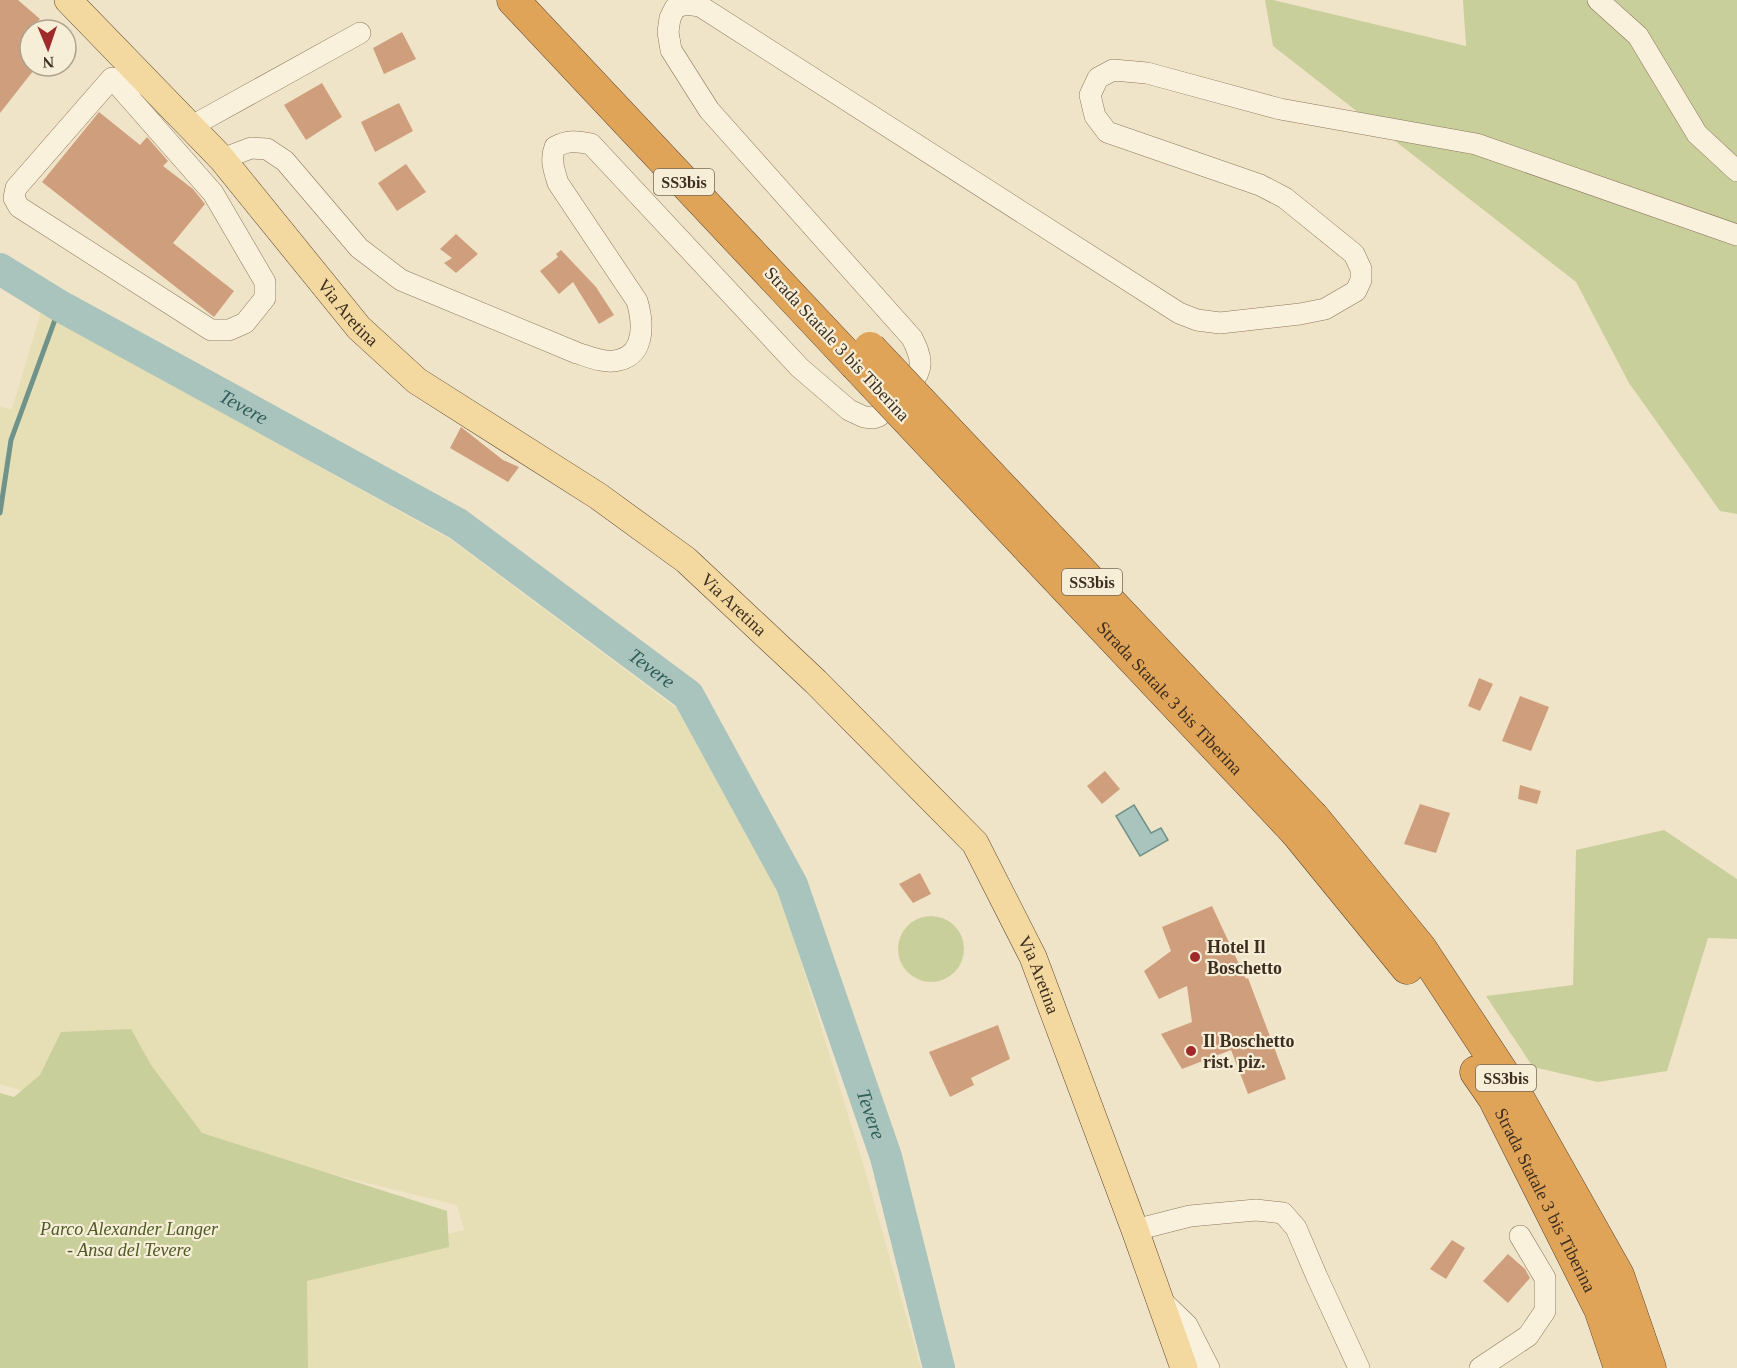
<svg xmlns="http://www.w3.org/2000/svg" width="1737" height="1368" viewBox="0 0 1737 1368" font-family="Georgia,serif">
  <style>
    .farmland { fill: #e6deb5 }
    .green { fill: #c9cf9b }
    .water { fill: #a9c4bc; stroke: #6f938a; stroke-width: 1.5 }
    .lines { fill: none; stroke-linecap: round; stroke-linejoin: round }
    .stream { stroke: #6f938a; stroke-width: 5 }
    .river { stroke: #a9c4bc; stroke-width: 32 }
    .building { fill: #cf9f7d }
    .minor-casing { stroke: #8d765c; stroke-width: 22 }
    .major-casing { stroke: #5b4430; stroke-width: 28 }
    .highway-casing { stroke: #5b4430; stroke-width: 33 }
    .minor { stroke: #faf1dc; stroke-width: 21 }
    .major { stroke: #f3d9a0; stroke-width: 27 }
    .highway { stroke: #e0a458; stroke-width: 32 }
    .highway-bridge-casing { stroke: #5b4430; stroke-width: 33; stroke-linecap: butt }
    .highway-bridge { stroke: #e0a458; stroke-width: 32 }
    .poi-dot { fill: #9e2a2b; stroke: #f7eed8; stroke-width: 2 }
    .labels { text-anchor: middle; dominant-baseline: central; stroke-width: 4.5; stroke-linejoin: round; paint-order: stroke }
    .shield { fill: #f7eed8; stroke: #756857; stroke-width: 1.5 }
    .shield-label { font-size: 16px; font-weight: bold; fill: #3d2e20 }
    .street-label { font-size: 18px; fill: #3d2e20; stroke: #f7eed8 }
    .poi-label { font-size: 18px; font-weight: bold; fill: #3d2e20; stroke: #f7eed8; text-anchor: start }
    .park-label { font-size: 18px; font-style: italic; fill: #4d5a26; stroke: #f7eed8 }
    .water-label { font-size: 20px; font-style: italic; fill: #2f5d5a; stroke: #f7eed8 }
  </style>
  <rect width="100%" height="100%" fill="#f0e4c8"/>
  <path class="farmland" d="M 41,312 L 451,540 L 676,708 L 778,887 L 862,1160 L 921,1368 L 300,1368 L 298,1270 L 464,1230 L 457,1205 L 197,1141 L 0,1084 L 0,407 L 12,409 Z"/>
  <g class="green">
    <path d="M 1265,0 L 1273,0 L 1466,46 L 1463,0 L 1737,0 L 1737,514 L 1720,511 L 1629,383 L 1576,282 L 1273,46 Z"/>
    <path d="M 1664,830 L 1737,879 L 1737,939 L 1708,938 L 1667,1071 L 1598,1082 L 1533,1067 L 1486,996 L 1573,985 L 1576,850 Z"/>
    <circle cx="931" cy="949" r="33"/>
    <path d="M 131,1029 L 151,1065 L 202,1133 L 447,1211 L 449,1247 L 307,1281 L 308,1368 L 0,1368 L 0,1093 L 14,1097 L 40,1075 L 61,1032 Z"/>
  </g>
  <path class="water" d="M 1134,805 L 1151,833 L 1161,828 L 1168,840 L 1140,856 L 1116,816 Z"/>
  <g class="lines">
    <path class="stream" d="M 0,513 L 11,440 L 60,306"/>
    <path class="river" id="s1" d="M 0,269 L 60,306 L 458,524 L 688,695 L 792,885 L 886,1157 L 939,1368"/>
  </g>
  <g class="building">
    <path d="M 0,0 L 18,0 L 40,19 L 30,30 L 30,66 L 37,66 L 0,113 Z"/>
    <path d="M 402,32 L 416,59 L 384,74 L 373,48 Z"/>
    <path d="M 322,83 L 342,117 L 306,140 L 284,105 Z"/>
    <path d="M 399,103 L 413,131 L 375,152 L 361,122 Z"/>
    <path d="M 99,112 L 140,145 L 147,137 L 168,161 L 163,166 L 193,189 L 205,204 L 173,243 L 234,291 L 214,317 L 42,182 Z"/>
    <path d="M 406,164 L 426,192 L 397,211 L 378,183 Z"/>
    <path d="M 456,234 L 478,254 L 456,273 L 444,263 L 452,258 L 440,249 Z"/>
    <path d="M 561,250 L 596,287 L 614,315 L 599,324 L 573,282 L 559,294 L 540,271 L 558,257 L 556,254 Z"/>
    <path d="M 461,427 L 503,460 L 519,467 L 508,482 L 450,448 Z"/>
    <path d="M 1479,678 L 1493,684 L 1480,711 L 1468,706 Z"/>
    <path d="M 1520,696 L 1549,707 L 1531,751 L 1502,741 Z"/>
    <path d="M 1105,771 L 1120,789 L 1102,804 L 1087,786 Z"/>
    <path d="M 1520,785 L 1541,791 L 1537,804 L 1518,799 Z"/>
    <path d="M 1420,804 L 1450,813 L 1436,853 L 1404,844 Z"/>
    <path d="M 920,873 L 931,894 L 913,903 L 899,884 Z"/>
    <path d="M 1212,906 L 1246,979 L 1248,978 L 1286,1079 L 1248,1094 L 1231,1050 L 1182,1069 L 1161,1034 L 1192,1022 L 1187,986 L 1159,999 L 1144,971 L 1171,951 L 1162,927 Z"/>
    <path d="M 998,1025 L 1010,1059 L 971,1078 L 974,1085 L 950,1097 L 929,1052 Z"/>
    <path d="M 1452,1240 L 1465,1248 L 1446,1279 L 1430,1269 Z"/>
    <path d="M 1508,1254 L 1525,1269 L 1530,1278 L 1508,1303 L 1483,1281 Z"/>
  </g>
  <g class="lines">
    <defs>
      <g id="minor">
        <path d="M 1598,0 L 1638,36 L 1697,134 L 1737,171"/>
        <path d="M 126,94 L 112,78 L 16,188 L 14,198 L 19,207 L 211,330 L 229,330 L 245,323 L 265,298 L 265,282 L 213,193 L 126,94 L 141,75"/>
        <path d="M 192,126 L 360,33"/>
        <path d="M 222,159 L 251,148 L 267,149 L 285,161 L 359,248 L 401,280 L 577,353 C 590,357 606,364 619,360 C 646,354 643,321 637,301 L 558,183 C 554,170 550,160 555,147 C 568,140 577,141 591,144 L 800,368 L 849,410 L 864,417 L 873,418 L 879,416 C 890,404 920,381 920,365 C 921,356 916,346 912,338 L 709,110 L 671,50 L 668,32 L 670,18 L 675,8 L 686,4 L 700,6 L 1179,313 L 1197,320 L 1220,323 L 1300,314 L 1325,309 L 1356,291 L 1361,280 L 1361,269 L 1354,254 L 1285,198 L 1260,185 L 1107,132 L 1095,116 L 1090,95 L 1098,78 L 1113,70 L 1147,73 L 1280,109 L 1476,144 L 1737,235"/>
        <path d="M 1135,1230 L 1190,1216 L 1256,1210 L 1283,1213 L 1296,1228 L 1317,1277 L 1359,1368"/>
        <path d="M 1160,1299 L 1187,1325 L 1209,1368"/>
        <path d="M 1480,1368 L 1528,1336 L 1545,1311 L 1545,1278 L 1520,1236"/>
      </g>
      <g id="major">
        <path id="s2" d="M 68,0 L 222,159 L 359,328 L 417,381 L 598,496 L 686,560 L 816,682 L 975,843 L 1033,957 L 1135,1230 L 1184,1368"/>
      </g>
      <g id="highway">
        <path d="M 513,0 L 855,364"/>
        <path d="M 1313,817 L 1421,949 L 1512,1087 L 1618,1275 L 1650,1368"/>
        <path d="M 1296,832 L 1407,968"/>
        <path id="s3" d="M 1476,1072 L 1494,1098 L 1600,1309 L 1620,1368"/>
      </g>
    </defs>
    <use href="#minor" class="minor-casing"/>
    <use href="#major" class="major-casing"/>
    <use href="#highway" class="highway-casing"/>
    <use href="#minor" class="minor"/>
    <use href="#major" class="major"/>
    <use href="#highway" class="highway"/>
    <defs>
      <g id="highway-bridge">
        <path d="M 870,348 L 1313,817"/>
        <path id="s4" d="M 855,364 L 1296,832"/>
      </g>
    </defs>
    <use href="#highway-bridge" class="highway-bridge-casing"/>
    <use href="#highway-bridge" class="highway-bridge"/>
  </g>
  <g class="poi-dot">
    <circle cx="1195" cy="957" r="6"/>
    <circle cx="1191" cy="1051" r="6"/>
  </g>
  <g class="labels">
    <g class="shield">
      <rect x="654" y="169" width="60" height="26" rx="4.5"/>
      <rect x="1062" y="569" width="60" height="26" rx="4.5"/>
      <rect x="1476" y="1065" width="60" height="26" rx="4.5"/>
    </g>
    <g class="shield-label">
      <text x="684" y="182">SS3bis</text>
      <text x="1092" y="582">SS3bis</text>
      <text x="1506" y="1078">SS3bis</text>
    </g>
    <g class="street-label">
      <text stroke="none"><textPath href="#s2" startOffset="420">Via Aretina</textPath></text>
      <text transform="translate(837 344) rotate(47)">Strada Statale 3 bis Tiberina</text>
      <text stroke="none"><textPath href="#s2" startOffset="906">Via Aretina</textPath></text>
      <text stroke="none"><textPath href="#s4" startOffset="459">Strada Statale 3 bis Tiberina</textPath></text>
      <text stroke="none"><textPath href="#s2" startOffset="1392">Via Aretina</textPath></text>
      <text stroke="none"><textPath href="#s3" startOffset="146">Strada Statale 3 bis Tiberina</textPath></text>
    </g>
    <g class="poi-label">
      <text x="1207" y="947">Hotel Il<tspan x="1207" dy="21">Boschetto</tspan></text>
      <text x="1203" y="1041">Il Boschetto<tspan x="1203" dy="21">rist. piz.</tspan></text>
    </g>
    <g class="park-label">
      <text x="129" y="1229">Parco Alexander Langer<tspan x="129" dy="21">- Ansa del Tevere</tspan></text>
    </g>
    <g class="water-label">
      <text stroke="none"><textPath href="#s1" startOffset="280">Tevere</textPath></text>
      <text stroke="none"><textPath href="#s1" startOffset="766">Tevere</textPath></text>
      <text stroke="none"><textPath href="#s1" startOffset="1270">Tevere</textPath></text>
    </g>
  </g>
  <g transform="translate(48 48) rotate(178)"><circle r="28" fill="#f7eed8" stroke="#ada18e" stroke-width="1.5"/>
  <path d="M0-4.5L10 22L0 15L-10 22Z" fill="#9e2a2b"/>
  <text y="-9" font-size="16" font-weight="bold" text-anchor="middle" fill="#3d2e20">N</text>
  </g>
</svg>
